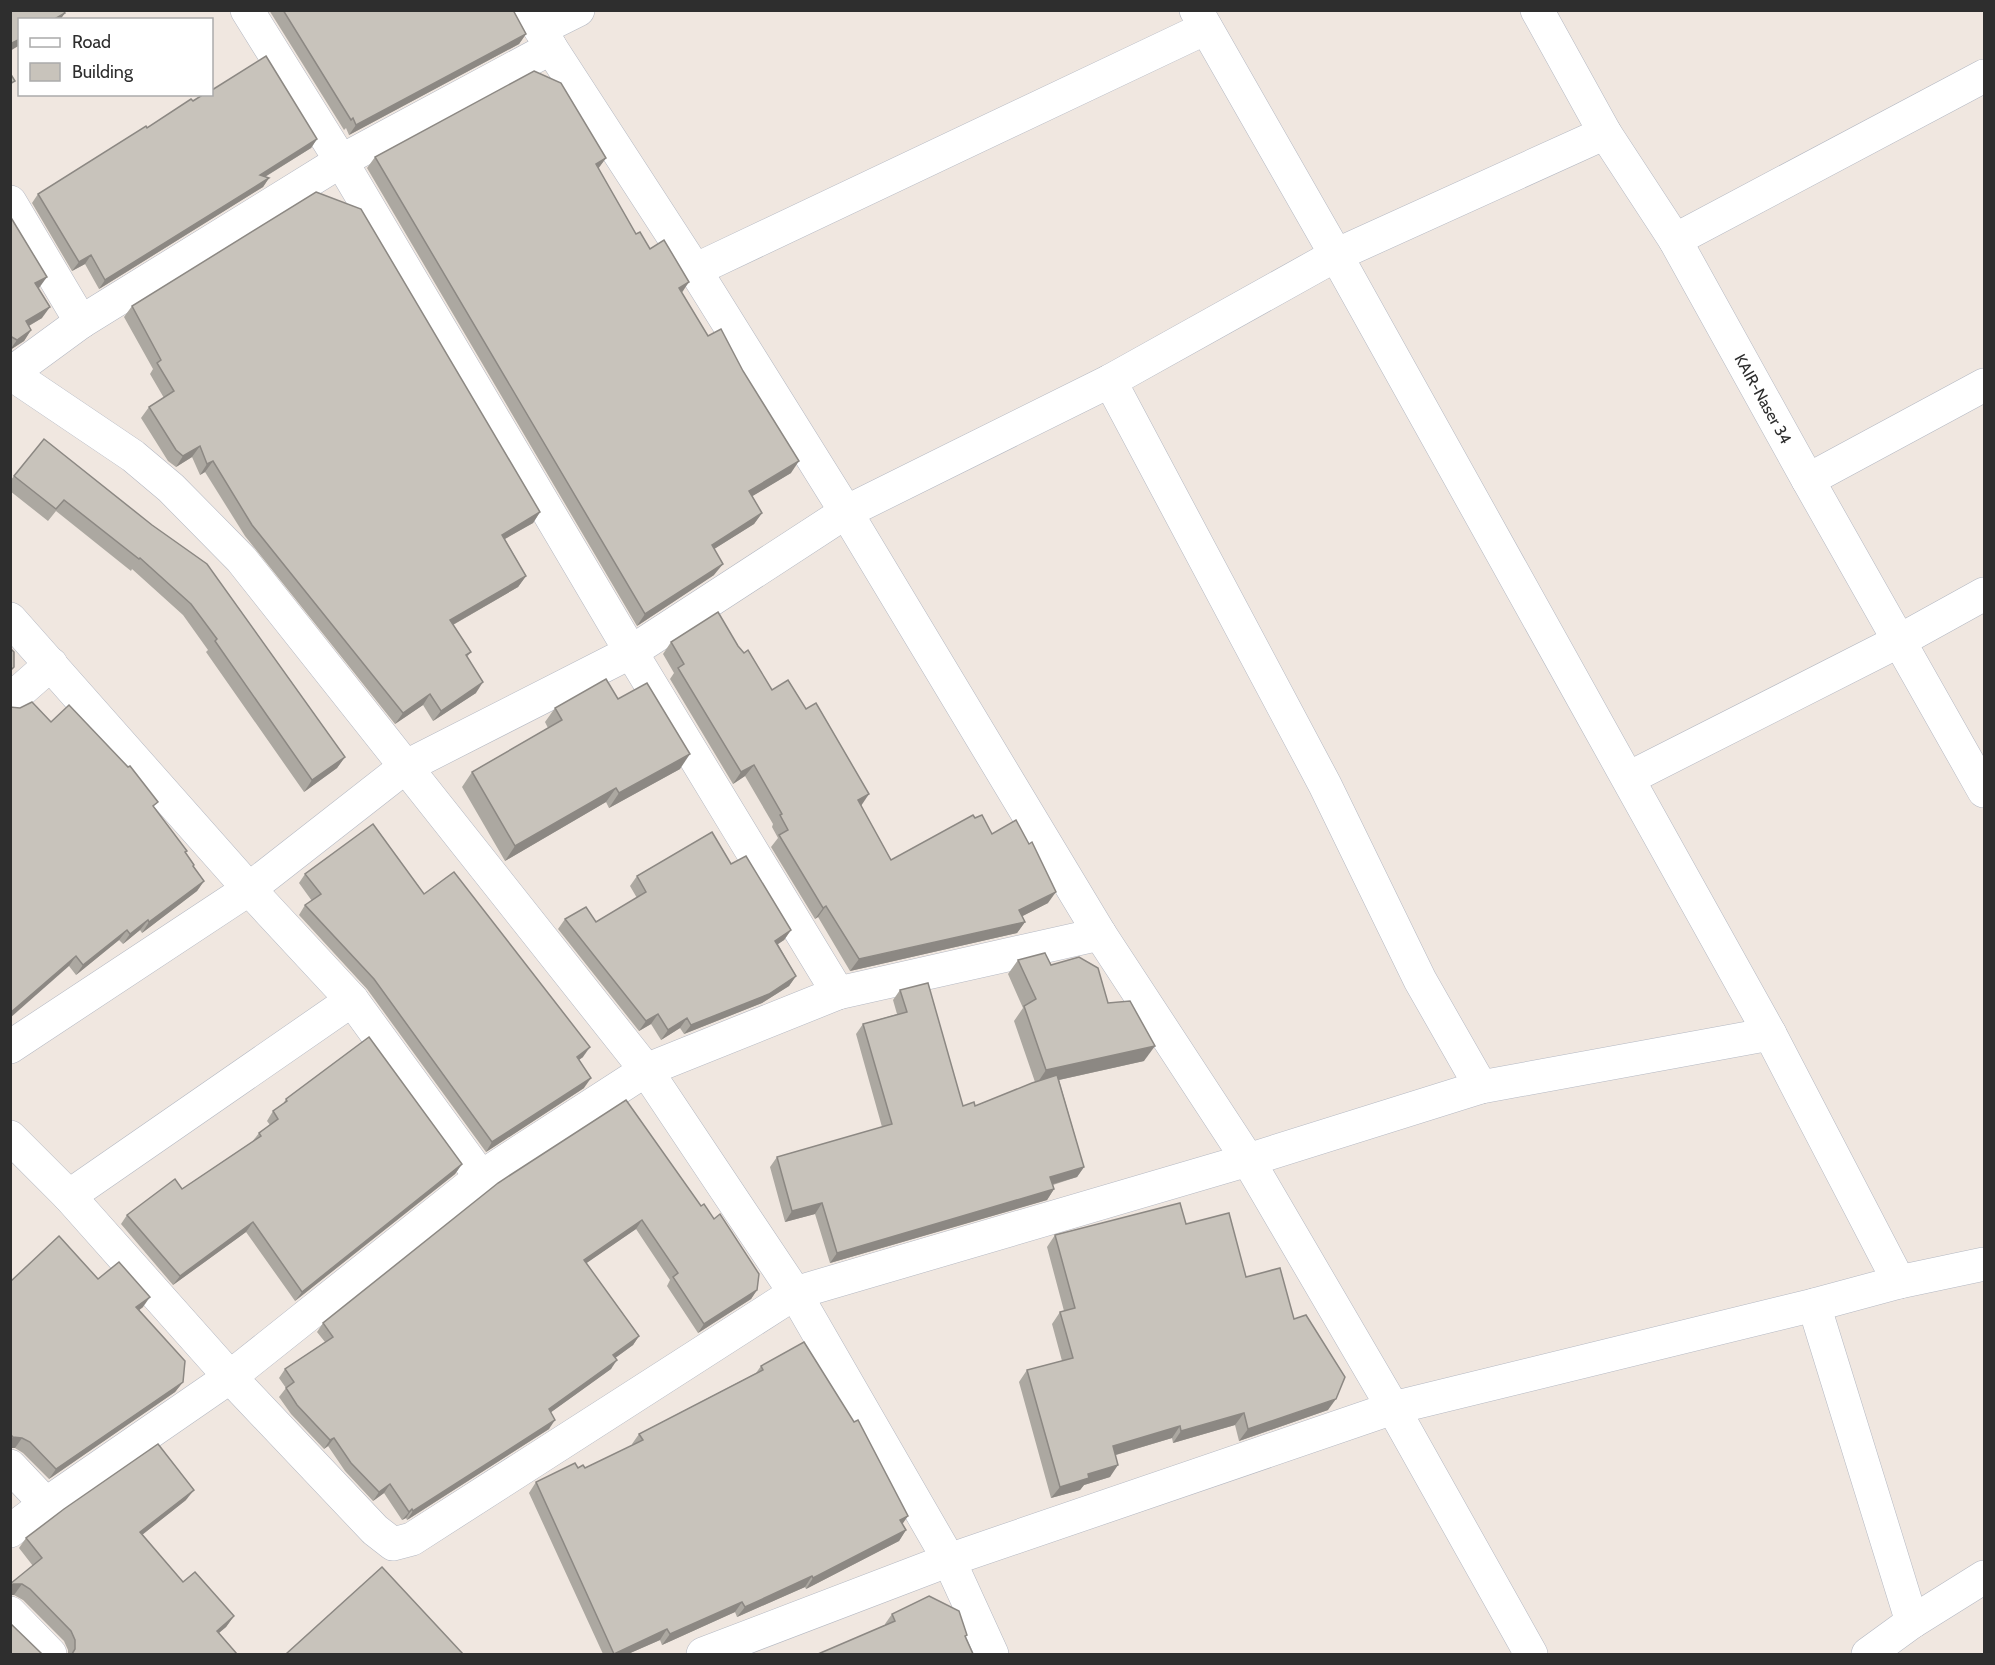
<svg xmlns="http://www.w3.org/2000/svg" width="1995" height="1665" viewBox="0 0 1995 1665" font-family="Cabin,sans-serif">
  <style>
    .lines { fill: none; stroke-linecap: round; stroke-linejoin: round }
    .minor-casing { stroke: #b4b8c2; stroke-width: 34 }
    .minor { stroke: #fff; stroke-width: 33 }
    .wall { fill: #aca8a1 }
    .shaded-wall { fill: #8c8883 }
    .building { fill: #c8c3bb; stroke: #8c8883; stroke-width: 1.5 }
    .labels { text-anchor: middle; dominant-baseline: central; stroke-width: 6; stroke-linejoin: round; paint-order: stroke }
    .street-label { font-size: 16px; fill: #2e2e2e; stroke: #fff }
  </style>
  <rect width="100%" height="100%" fill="#f0e7e0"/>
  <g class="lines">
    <defs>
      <g id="minor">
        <path d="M 247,10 L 341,161 L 631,652 L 838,993"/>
        <path d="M 530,10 L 551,48 L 695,270 L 846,512 L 1100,934 L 1248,1160 L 1393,1408 L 1531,1654"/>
        <path d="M 1196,10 L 1336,255 L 1770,1034 L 1899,1282"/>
        <path d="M 1537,10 L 1605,133 L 1675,240 L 1808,480 L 1984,791"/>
        <path d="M 540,29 L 578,10"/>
        <path d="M 10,202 L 81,322"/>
        <path d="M 1675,240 L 1984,76"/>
        <path d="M 695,270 L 1206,28"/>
        <path d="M 10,373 L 133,456 L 171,488 L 241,559 L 646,1070 L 795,1293 L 949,1560 L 992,1654"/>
        <path d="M 10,374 L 81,322 L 341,161 L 551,48"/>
        <path d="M 1110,381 L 1325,785 L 1420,980 L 1481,1087"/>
        <path d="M 1808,480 L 1984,385"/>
        <path d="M 10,619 L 249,889 L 352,1000 L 481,1177"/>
        <path d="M 10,700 L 51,664"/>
        <path d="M 1629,778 L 1899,641 L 1984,594"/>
        <path d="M 10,1047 L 249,889 L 405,767 L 631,652 L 846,512 L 1110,381 L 1336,255 L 1605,133"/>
        <path d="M 10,1137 L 69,1196 L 230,1377 L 375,1530 L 393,1544 L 412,1539 L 795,1293 L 1248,1160 L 1481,1087 L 1770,1034"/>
        <path d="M 69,1196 L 352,1000"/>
        <path d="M 1814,1305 L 1912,1622"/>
        <path d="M 10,1466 L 46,1504"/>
        <path d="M 10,1531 L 46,1504 L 230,1377 L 481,1177 L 646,1070 L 838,993 L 1100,934"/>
        <path d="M 10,1613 L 50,1654"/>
        <path d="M 703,1654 L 949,1560 L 1393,1408 L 1814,1305 L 1899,1282 L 1984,1264"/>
        <path d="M 1868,1654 L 1912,1622 L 1984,1577"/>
      </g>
    </defs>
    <use href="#minor" class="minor-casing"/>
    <use href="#minor" class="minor"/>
  </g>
  <g class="wall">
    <path d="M 269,10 L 513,10 L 526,34 L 519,44 L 349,135 L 346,128 L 344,130 Z"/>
    <path d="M 193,101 L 317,139 L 311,148 L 265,177 L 269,178 L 263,187 L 99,289 L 85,264 L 72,271 L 32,203 L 38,194 Z"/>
    <path d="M 375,157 L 606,158 L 598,168 L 636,234 L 650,249 L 681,293 L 791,473 L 752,496 L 762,513 L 754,524 L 714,549 L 714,575 L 637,626 L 367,168 Z"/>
    <path d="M 10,216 L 39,288 L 42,318 L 29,326 L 31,330 L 24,341 L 10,350 Z"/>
    <path d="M 132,306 L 540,512 L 533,523 L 505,539 L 526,576 L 518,587 L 453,625 L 471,652 L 467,657 L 476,693 L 433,721 L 423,705 L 395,724 L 245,536 L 205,472 L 200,475 L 192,457 L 176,467 L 168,461 L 141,418 L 149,407 L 164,398 L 150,374 L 153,369 L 124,317 Z"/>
    <path d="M 44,439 L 345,757 L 337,768 L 304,792 L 206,652 L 208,650 L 183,615 L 132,569 L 131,571 L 56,511 L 48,521 L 10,491 L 10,481 Z"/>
    <path d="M 671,642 L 738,646 L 861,806 L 891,860 L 975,818 L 992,834 L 1048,903 L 1022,916 L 1025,922 L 1017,933 L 850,971 L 818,917 L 815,919 L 771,847 L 778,838 L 772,827 L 773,824 L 745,776 L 733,784 L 670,679 L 674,673 L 663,654 Z"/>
    <path d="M 618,699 L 680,769 L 609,808 L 606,802 L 505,861 L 462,787 L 472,772 L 548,728 L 545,722 L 555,708 Z"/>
    <path d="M 51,722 L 154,808 L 186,853 L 193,866 L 204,881 L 197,891 L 142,933 L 140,930 L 123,944 L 119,940 L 76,975 L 69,966 Z"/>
    <path d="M 731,864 L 791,930 L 784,940 L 778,944 L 796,976 L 789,986 L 762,1003 L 684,1034 L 680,1028 L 661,1040 L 651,1024 L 639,1031 L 558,929 L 565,919 L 596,922 L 637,898 L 630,886 L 637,876 Z"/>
    <path d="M 305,874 L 424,894 L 583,1057 L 579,1060 L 584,1088 L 486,1152 L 367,989 L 299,915 L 305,905 L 312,901 L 299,883 Z"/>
    <path d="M 1018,960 L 1051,965 L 1108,1003 L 1144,1061 L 1059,1080 L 1084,1167 L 1077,1177 L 1053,1185 L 1054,1189 L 1047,1200 L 830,1263 L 815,1214 L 785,1222 L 770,1167 L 777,1157 L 882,1127 L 856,1034 L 863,1024 L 897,1014 L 893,1000 L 900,990 L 963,1106 L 975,1106 L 1035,1082 L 1014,1021 L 1023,1008 L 1008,974 Z"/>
    <path d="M 286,1099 L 462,1164 L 455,1174 L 295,1301 L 246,1232 L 173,1285 L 121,1224 L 127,1215 L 182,1189 L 252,1142 L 259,1133 L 270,1125 L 267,1121 L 273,1111 L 283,1104 Z"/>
    <path d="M 626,1100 L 757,1290 L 751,1299 L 698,1333 L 667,1286 L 670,1280 L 636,1229 L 586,1263 L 639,1336 L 633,1345 L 615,1358 L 611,1369 L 551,1412 L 549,1429 L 407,1520 L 406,1518 L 402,1520 L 384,1493 L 373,1501 L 345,1471 L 328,1446 L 324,1449 L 291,1414 L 279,1397 L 286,1388 L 279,1378 L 285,1369 L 325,1342 L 317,1332 L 323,1323 Z"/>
    <path d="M 1186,1224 L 1294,1319 L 1328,1410 L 1239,1441 L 1235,1425 L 1173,1443 L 1172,1438 L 1116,1455 L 1110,1477 L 1084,1485 L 1080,1490 L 1051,1498 L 1019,1382 L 1027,1370 L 1062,1361 L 1052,1324 L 1060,1312 L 1064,1311 L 1047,1247 L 1055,1235 Z"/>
    <path d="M 98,1279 L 143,1307 L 139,1310 L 183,1382 L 175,1392 L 49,1479 L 23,1453 L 15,1448 L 10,1448 L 10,1282 Z"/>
    <path d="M 761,1366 L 908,1516 L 902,1523 L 906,1530 L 899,1541 L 806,1589 L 805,1587 L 737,1617 L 735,1612 L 662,1645 L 660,1640 L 628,1654 L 603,1654 L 529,1493 L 536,1482 L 578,1468 L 585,1468 L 633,1445 L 632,1444 L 639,1434 L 756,1373 Z"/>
    <path d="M 186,1500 L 142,1535 L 183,1582 L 234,1616 L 226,1627 L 219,1633 L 237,1654 L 68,1654 L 68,1650 L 64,1641 L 23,1600 L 14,1595 L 10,1595 L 10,1584 L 33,1566 L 19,1548 L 26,1538 Z"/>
    <path d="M 892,1614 L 966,1637 L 885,1625 L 885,1624 Z"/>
  </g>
  <g class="shaded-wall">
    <path d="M 65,13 L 60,20 L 53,20 Z"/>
    <path d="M 526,34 L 519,44 L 349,135 L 356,125 Z"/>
    <path d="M 20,39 L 20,45 L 10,51 L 10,44 Z"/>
    <path d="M 317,139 L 311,148 L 253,184 L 260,175 Z"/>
    <path d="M 606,158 L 598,169 L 596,164 Z"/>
    <path d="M 269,178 L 263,187 L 99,289 L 105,280 Z"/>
    <path d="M 91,255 L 85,264 L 72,271 L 79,262 Z"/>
    <path d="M 47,277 L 39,288 L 28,294 L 35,283 Z"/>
    <path d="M 689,282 L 681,294 L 679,288 Z"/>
    <path d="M 50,307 L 42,318 L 18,332 L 26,321 Z"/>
    <path d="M 31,330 L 24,341 L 10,350 L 17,340 Z"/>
    <path d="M 200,446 L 192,457 L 176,467 L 183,456 Z"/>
    <path d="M 213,461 L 205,472 L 200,475 L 207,464 Z"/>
    <path d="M 799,461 L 791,473 L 741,503 L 749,491 Z"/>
    <path d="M 540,512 L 533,523 L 494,545 L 502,535 Z"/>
    <path d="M 762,513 L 754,524 L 703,556 L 712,545 Z"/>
    <path d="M 723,564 L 714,575 L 637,626 L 645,614 Z"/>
    <path d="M 526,576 L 518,587 L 442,631 L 450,620 Z"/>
    <path d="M 483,682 L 476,693 L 433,721 L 441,711 Z"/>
    <path d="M 430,694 L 423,705 L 395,724 L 403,713 Z"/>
    <path d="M 690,754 L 680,769 L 609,808 L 619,793 Z"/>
    <path d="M 345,757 L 337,768 L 304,792 L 312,780 Z"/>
    <path d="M 754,765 L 745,776 L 733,784 L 741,772 Z"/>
    <path d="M 616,788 L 606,802 L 505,861 L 515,846 Z"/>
    <path d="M 869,794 L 861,806 L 858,800 Z"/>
    <path d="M 204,881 L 197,891 L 142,933 L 149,922 Z"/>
    <path d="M 1056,892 L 1048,903 L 1011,922 L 1019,910 Z"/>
    <path d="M 826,906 L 818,917 L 815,919 L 823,908 Z"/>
    <path d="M 148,920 L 140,930 L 123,944 L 130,934 Z"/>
    <path d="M 1025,922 L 1017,933 L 850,971 L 859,959 Z"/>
    <path d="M 127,930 L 119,940 L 76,975 L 83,965 Z"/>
    <path d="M 791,930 L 784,940 L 769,950 L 775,941 Z"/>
    <path d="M 76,956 L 69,966 L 10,1018 L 10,1013 Z"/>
    <path d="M 796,976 L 789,986 L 762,1003 L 684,1034 L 691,1025 Z"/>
    <path d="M 658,1014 L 651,1024 L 639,1031 L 646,1021 Z"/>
    <path d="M 687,1018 L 680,1028 L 661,1040 L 668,1030 Z"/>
    <path d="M 1155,1046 L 1144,1061 L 1036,1085 L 1046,1070 Z"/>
    <path d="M 590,1047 L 583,1057 L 570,1066 L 577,1057 Z"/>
    <path d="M 591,1078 L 584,1088 L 486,1152 L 492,1142 Z"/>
    <path d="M 462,1164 L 455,1174 L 295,1301 L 302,1292 Z"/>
    <path d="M 1084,1167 L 1077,1177 L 1043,1187 L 1050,1177 Z"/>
    <path d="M 1054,1189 L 1047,1200 L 830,1263 L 837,1253 Z"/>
    <path d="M 822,1203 L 815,1214 L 785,1222 L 792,1211 Z"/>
    <path d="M 642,1220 L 636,1229 L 578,1269 L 584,1260 Z"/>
    <path d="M 253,1222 L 246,1232 L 173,1285 L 180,1276 Z"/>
    <path d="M 757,1290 L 751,1299 L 698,1333 L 704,1324 Z"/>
    <path d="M 150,1297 L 143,1307 L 129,1318 L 136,1307 Z"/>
    <path d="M 639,1336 L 633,1345 L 607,1364 L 613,1355 Z"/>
    <path d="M 617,1360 L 611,1369 L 543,1418 L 549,1409 Z"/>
    <path d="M 183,1382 L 175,1392 L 49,1479 L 56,1469 Z"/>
    <path d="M 1336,1399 L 1328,1410 L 1239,1441 L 1248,1429 Z"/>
    <path d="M 1244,1413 L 1235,1425 L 1173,1443 L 1181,1431 Z"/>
    <path d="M 555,1420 L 549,1429 L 407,1520 L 413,1511 Z"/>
    <path d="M 1180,1426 L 1172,1438 L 1105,1458 L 1113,1446 Z"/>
    <path d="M 13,1437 L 22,1438 L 15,1448 L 10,1448 L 10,1441 Z"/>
    <path d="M 334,1438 L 328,1446 L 324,1449 L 330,1440 Z"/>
    <path d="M 1118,1465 L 1110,1477 L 1084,1485 L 1080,1490 L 1051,1498 L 1060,1487 L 1088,1474 Z"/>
    <path d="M 390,1484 L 384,1493 L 373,1501 L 379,1492 Z"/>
    <path d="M 194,1490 L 186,1500 L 133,1542 L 140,1532 Z"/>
    <path d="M 412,1509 L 406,1518 L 402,1520 L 409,1512 Z"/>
    <path d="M 908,1516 L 901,1526 L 900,1520 Z"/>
    <path d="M 906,1530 L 899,1541 L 806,1589 L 813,1578 Z"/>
    <path d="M 812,1576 L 805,1587 L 737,1617 L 745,1607 Z"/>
    <path d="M 13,1584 L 22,1584 L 14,1595 L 10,1595 L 10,1586 Z"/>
    <path d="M 742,1602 L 735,1612 L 662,1645 L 670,1634 Z"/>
    <path d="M 234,1616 L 226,1627 L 209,1641 L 217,1631 Z"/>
    <path d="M 667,1629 L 660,1640 L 628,1654 L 614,1654 Z"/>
  </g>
  <g class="building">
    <path d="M 10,10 L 63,10 L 65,13 L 53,20 L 20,20 L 20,39 L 10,44 Z"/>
    <path d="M 283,10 L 513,10 L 526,34 L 356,125 L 353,118 L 351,120 Z"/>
    <path d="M 266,56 L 317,139 L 260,175 L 269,178 L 105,280 L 91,255 L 79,262 L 38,194 L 146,126 L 147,128 L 191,99 L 193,101 L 204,94 L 212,94 L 212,90 Z"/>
    <path d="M 534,71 L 561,83 L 606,158 L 596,164 L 636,234 L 640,232 L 650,249 L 664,240 L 689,282 L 679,288 L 708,336 L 721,329 L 743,371 L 799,461 L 749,491 L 762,513 L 712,545 L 723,564 L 645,614 L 375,157 Z"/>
    <path d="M 10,73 L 15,81 L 10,84 Z"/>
    <path d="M 316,192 L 361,209 L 540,512 L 502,535 L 526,576 L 450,620 L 471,652 L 466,655 L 483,682 L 441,711 L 430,694 L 403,713 L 252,525 L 213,461 L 207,464 L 200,446 L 183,456 L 176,450 L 149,407 L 174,391 L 157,363 L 161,360 L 132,306 Z"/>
    <path d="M 10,216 L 47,277 L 35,283 L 50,307 L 26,321 L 31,330 L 17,340 L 10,336 Z"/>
    <path d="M 44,439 L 152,525 L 207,564 L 345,757 L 312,780 L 215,641 L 217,639 L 191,604 L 140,558 L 139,559 L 64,500 L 56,509 L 14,476 Z"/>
    <path d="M 718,612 L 738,646 L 744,653 L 748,650 L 772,690 L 788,680 L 806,709 L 816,703 L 869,794 L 858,800 L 891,860 L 973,815 L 975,818 L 982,815 L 992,834 L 1016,820 L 1029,844 L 1032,842 L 1056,892 L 1019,910 L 1025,922 L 859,959 L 826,906 L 823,908 L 779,835 L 788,830 L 780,815 L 782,814 L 754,765 L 741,772 L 678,668 L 684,664 L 671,642 Z"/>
    <path d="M 10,648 L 14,652 L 14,667 L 10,671 Z"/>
    <path d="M 606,679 L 618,699 L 647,683 L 690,754 L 619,793 L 616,788 L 515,846 L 472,772 L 562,720 L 555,708 Z"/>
    <path d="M 32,702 L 51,722 L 69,705 L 128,767 L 130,766 L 158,802 L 153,806 L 187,851 L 185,852 L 194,865 L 193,866 L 204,881 L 149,922 L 148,920 L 130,934 L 127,930 L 83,965 L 76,956 L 10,1013 L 10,707 L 20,708 Z"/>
    <path d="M 373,824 L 424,894 L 454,872 L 590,1047 L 577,1057 L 591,1078 L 492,1142 L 374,979 L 305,905 L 321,894 L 305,874 Z"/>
    <path d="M 712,832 L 731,864 L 746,856 L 791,930 L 775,941 L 796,976 L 769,994 L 691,1025 L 687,1018 L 668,1030 L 658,1014 L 646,1021 L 565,919 L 586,907 L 596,922 L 646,892 L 637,876 Z"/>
    <path d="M 1045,953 L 1051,965 L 1079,957 L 1098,968 L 1108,1003 L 1130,1001 L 1155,1046 L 1046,1070 L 1024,1006 L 1036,999 L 1018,960 Z"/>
    <path d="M 928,983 L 963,1106 L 974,1102 L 975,1106 L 1032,1083 L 1057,1075 L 1084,1167 L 1050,1177 L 1054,1189 L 837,1253 L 822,1203 L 792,1211 L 777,1157 L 892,1124 L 863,1024 L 907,1012 L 900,990 Z"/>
    <path d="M 369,1037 L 462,1164 L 302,1292 L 253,1222 L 180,1276 L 127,1215 L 175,1179 L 182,1189 L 261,1136 L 259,1133 L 278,1119 L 273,1111 L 287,1101 L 286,1099 Z"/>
    <path d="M 626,1100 L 701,1206 L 704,1204 L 714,1219 L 720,1214 L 759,1274 L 757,1290 L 704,1324 L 673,1277 L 678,1273 L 642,1220 L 584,1260 L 639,1336 L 613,1355 L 617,1360 L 549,1409 L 555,1420 L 413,1511 L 412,1509 L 409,1512 L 390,1484 L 379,1492 L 351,1463 L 334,1438 L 330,1440 L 297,1405 L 286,1388 L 294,1382 L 285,1369 L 333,1337 L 323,1323 L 498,1183 Z"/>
    <path d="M 1180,1203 L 1186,1224 L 1229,1213 L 1246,1277 L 1280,1268 L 1294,1319 L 1306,1315 L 1345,1377 L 1336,1399 L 1248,1429 L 1244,1413 L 1181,1431 L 1180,1426 L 1113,1446 L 1118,1465 L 1088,1474 L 1089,1478 L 1060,1487 L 1027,1370 L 1073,1358 L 1060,1312 L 1075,1308 L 1055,1235 Z"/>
    <path d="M 59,1236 L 98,1279 L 119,1262 L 150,1297 L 136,1307 L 185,1361 L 183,1382 L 56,1469 L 30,1442 L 22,1438 L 13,1437 L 10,1434 L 10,1282 Z"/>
    <path d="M 804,1342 L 854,1422 L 858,1420 L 908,1516 L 900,1520 L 906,1530 L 813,1578 L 812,1576 L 745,1607 L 742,1602 L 670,1634 L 667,1629 L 614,1654 L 536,1482 L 575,1463 L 578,1468 L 583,1465 L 585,1468 L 643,1440 L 639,1434 L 763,1370 L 761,1366 Z"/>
    <path d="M 158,1444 L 194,1490 L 140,1532 L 183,1582 L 195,1572 L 234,1616 L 217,1631 L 237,1654 L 72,1654 L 75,1649 L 75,1640 L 71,1631 L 30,1589 L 22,1584 L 13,1584 L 10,1586 L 10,1584 L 42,1558 L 26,1538 L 64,1509 Z"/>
    <path d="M 382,1567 L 463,1654 L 286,1654 Z"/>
    <path d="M 929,1596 L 959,1611 L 967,1635 L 965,1636 L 973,1654 L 818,1654 L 895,1621 L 892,1614 Z"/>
    <path d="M 10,1623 L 42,1654 L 10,1654 Z"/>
  </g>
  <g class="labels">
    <g class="street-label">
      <text transform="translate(1763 399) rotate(61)">KAIR-Naser 34</text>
    </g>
  </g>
  <rect width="1995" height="1665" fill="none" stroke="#2e2e2e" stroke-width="24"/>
  <rect x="18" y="18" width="195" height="78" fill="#ffffff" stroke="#ababab" stroke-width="1.5"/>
  <rect x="30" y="38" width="30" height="9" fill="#ffffff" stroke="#ababab" stroke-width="1.5"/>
  <text x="72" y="48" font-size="18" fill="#2e2e2e">Road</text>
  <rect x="30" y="63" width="30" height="18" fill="#c8c3bb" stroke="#ababab" stroke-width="1.5"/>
  <text x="72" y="78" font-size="18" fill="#2e2e2e">Building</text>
</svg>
